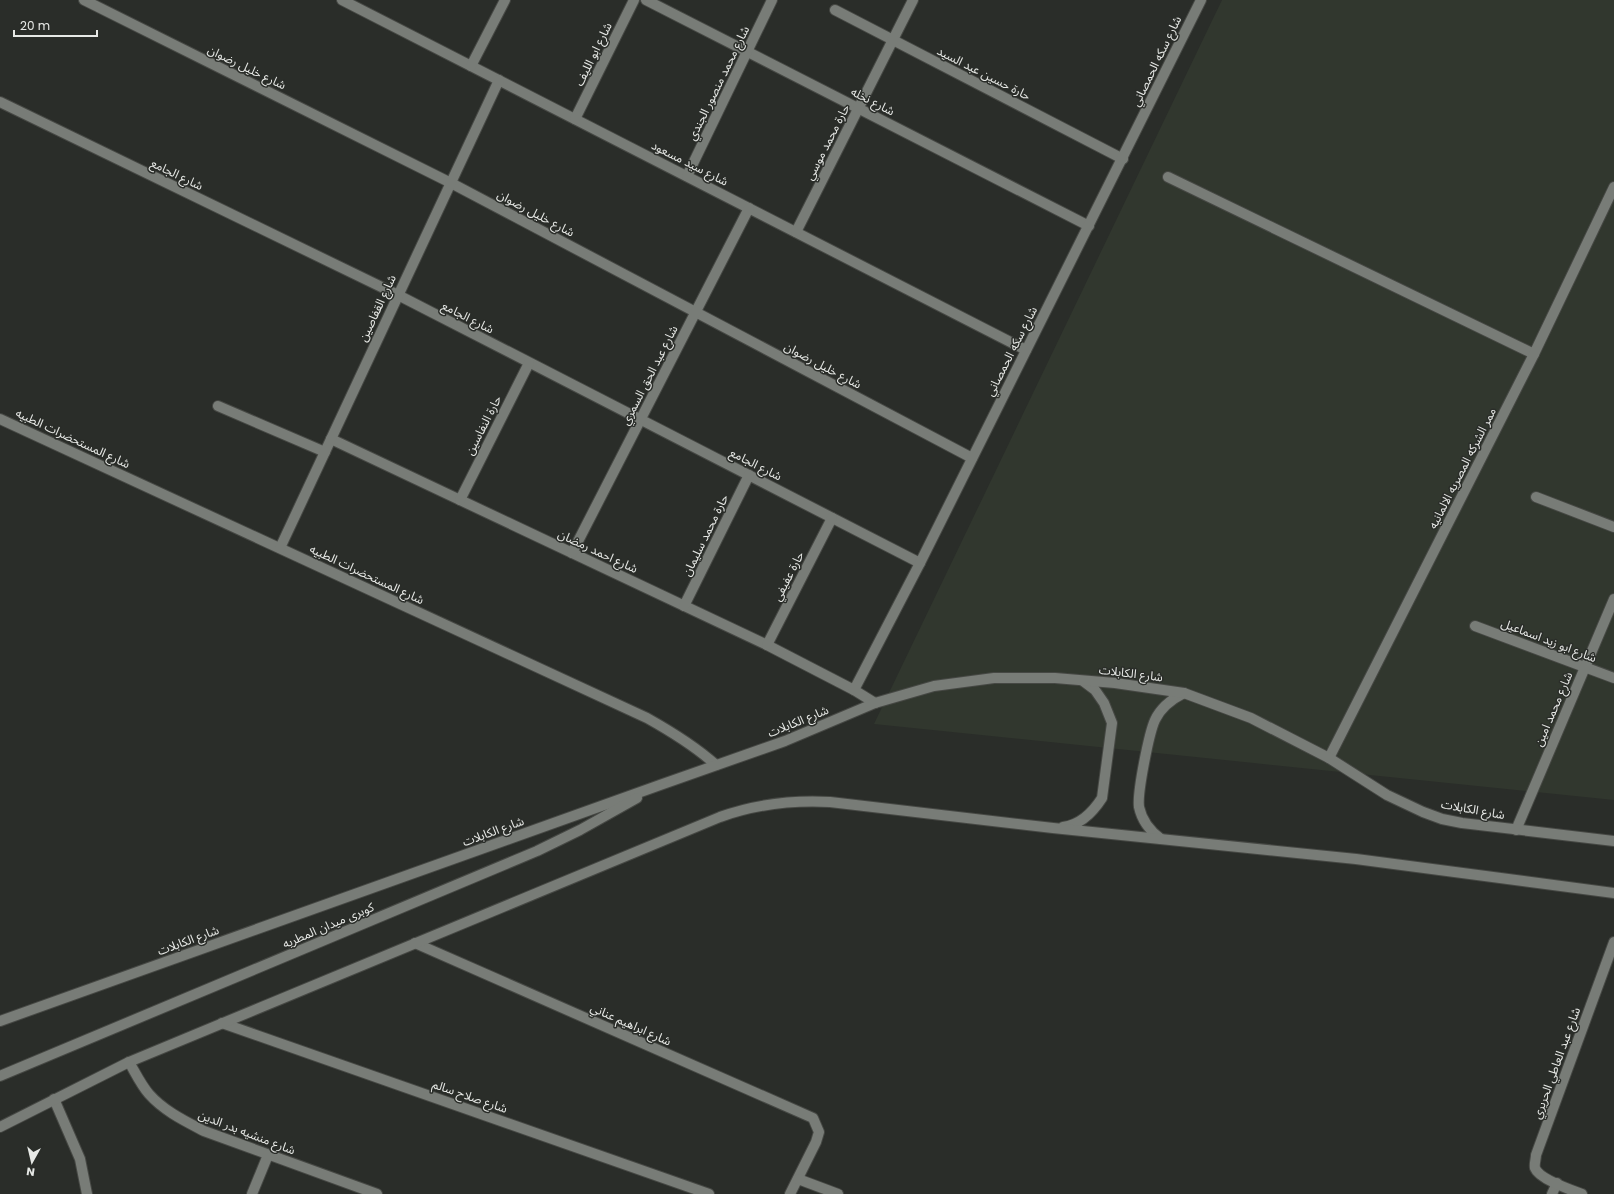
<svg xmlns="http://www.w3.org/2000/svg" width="1614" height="1194" viewBox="0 0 1614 1194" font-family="Poppins,'Noto Sans Arabic',sans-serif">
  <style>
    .built { fill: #31372e }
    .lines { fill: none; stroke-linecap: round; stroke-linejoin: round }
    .lane-casing { stroke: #464844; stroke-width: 12 }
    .street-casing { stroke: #464844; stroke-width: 12 }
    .secondary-casing { stroke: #464844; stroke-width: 12 }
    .lane { stroke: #787c77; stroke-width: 10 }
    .street { stroke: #787c77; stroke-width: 10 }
    .secondary { stroke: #787c77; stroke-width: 10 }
    .labels { text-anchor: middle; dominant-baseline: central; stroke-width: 3; stroke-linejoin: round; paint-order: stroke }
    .street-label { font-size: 12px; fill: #e7e9e6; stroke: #2a2d29 }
  </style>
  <rect width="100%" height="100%" fill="#2a2d29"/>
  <path class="built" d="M 1222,0 L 1614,0 L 1614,800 L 874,724 Z"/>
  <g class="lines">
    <defs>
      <g id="lane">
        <path d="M 1168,177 L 1534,354"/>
        <path d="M 1329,758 L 1534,354 L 1614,187"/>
      </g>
      <g id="street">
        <path d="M 84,0 L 451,183 L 972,458"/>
        <path d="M 342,0 L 1026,350"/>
        <path d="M 646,0 L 1089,226"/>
        <path d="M 835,10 L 1123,159"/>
        <path d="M 471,66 L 505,0"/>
        <path d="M 0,102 L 398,295 L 920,563"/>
        <path d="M 575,119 L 634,0"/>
        <path d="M 687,176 L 772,0"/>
        <path d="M 796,232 L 913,0"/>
        <path d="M 218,406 L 325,452"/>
        <path d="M 0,419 L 647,718 C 672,732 695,746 716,765"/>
        <path d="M 331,439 L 767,645 L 854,690"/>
        <path d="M 1536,497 L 1614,527"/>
        <path d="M 460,500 L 529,363"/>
        <path d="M 280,548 L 499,80"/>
        <path d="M 572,553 L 749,208"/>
        <path d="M 684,606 L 749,475"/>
        <path d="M 1475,626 L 1614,678"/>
        <path d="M 767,645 L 832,518"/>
        <path d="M 875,703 L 854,690 L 920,563 L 1201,0"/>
        <path d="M 1516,830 L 1614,599"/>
        <path d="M 415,943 L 813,1118 L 819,1132 L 816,1142 L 790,1194"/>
        <path d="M 222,1023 L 709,1194"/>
        <path d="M 129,1062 C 135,1072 141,1085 149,1094 C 164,1111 185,1121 204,1131 L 377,1194"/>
        <path d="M 54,1099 L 80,1159 L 87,1194"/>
        <path d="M 798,1179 L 838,1194"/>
        <path d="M 252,1194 L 268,1155"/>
        <path d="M 1552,1194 L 1557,1183"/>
        <path d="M 1582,1194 C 1571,1190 1539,1179 1535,1168 C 1534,1164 1536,1159 1536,1155 L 1614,942"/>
      </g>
      <g id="secondary">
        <path d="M 1063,827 C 1080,825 1093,812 1102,798 L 1112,723 L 1104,703 L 1095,690 L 1083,681"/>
        <path d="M 1161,839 C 1150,831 1142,821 1139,807 C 1137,793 1149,733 1155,720 C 1161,707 1172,699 1184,693"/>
        <path d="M 0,1021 L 660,785 L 785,741 L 875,703 L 934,686 L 994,678 L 1055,678 L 1115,683 L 1184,693 L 1251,718 L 1329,758 L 1387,795 L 1423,812 L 1442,819 L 1462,823 L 1614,841"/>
        <path d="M 0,1076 L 537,851 L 580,830 L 637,798"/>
        <path d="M 0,1127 L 129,1062 L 720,817 C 756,804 792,800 830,802 L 1053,828 L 1356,859 L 1614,893"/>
      </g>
    </defs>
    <use href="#lane" class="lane-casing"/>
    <use href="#street" class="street-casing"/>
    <use href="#secondary" class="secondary-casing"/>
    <use href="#lane" class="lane"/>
    <use href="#street" class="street"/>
    <use href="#secondary" class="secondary"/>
  </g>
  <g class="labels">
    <g class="street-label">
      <text transform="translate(593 54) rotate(-64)">شارع ابو الليف</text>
      <text transform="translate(1156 61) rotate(-64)">شارع سكه الحمصاني</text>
      <text transform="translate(247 67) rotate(26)">شارع خليل رضوان</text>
      <text transform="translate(984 73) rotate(27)">حارة حسين عبد السيد</text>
      <text transform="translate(718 83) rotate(-64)">شارع محمد منصور الجندي</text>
      <text transform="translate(873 101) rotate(27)">شارع نخله</text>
      <text transform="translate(827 142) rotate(-63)">حارة محمد موسي</text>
      <text transform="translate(690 163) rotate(27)">شارع سيد مسعود</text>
      <text transform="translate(177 174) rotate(26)">شارع الجامع</text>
      <text transform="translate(536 213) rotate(28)">شارع خليل رضوان</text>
      <text transform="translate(377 308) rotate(-65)">شارع القفاصين</text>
      <text transform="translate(468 317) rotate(27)">شارع الجامع</text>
      <text transform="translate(1011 351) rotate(-63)">شارع سكه الحمصاني</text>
      <text transform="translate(823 365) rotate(28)">شارع خليل رضوان</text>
      <text transform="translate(649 375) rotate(-63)">شارع عبد الحق السمري</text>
      <text transform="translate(483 425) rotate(-63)">حارة النفاسين</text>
      <text transform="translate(73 438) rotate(25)">شارع المستحضرات الطبيه</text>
      <text transform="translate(756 464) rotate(27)">شارع الجامع</text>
      <text transform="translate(1462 468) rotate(-63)">ممر الشركه المصريه الالمانيه</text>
      <text transform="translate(705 535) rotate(-64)">حارة محمد سليمان</text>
      <text transform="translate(598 551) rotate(25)">شارع احمد رمضان</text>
      <text transform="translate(367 574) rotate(25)">شارع المستحضرات الطبيه</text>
      <text transform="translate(788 576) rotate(-63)">حارة عفيفي</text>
      <text transform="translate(1549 640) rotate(21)">شارع ابو زيد اسماعيل</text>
      <text transform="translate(1131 673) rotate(7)">شارع الكابلات</text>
      <text transform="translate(1553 709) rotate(-67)">شارع محمد امين</text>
      <text transform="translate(798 721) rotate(-22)">شارع الكابلات</text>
      <text transform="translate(1473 809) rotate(10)">شارع الكابلات</text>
      <text transform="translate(493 831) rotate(-20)">شارع الكابلات</text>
      <text transform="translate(328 925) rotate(-23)">كوبرى ميدان المطريه</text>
      <text transform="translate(188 940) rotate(-20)">شارع الكابلات</text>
      <text transform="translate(631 1024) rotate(24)">شارع ابراهيم عناني</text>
      <text transform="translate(1556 1063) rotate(-70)">شارع عبد العاطي الحريري</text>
      <text transform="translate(470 1096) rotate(19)">شارع صلاح سالم</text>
      <text transform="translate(247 1132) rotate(21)">شارع منشيه بدر الدين</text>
    </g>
  </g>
  <g transform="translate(32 1162) rotate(188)" stroke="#2a2d29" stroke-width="3" paint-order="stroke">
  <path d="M0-3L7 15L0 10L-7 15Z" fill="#e7e9e6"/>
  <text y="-6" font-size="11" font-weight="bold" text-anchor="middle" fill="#e7e9e6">N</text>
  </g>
  <path d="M14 30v6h83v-6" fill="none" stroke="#e7e9e6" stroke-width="2"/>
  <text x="20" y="30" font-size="12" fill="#e7e9e6" stroke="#2a2d29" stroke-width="3" paint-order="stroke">20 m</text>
</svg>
